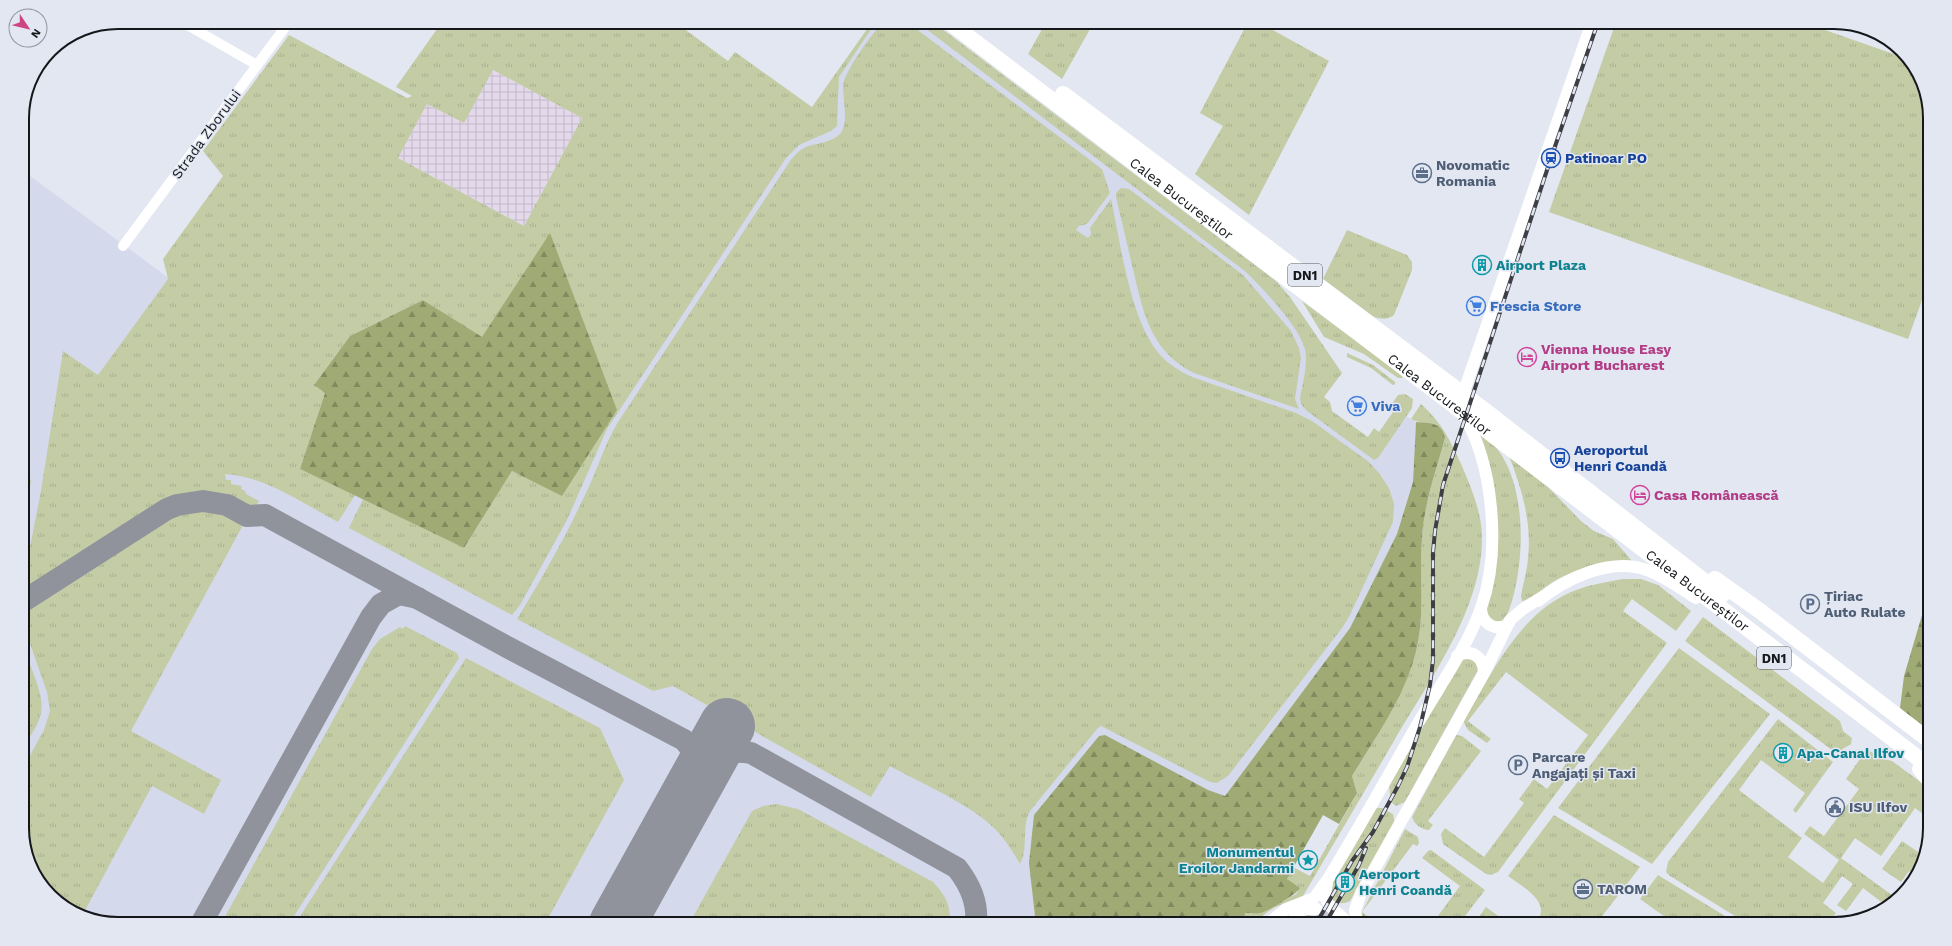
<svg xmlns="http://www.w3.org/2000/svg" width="1952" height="946" viewBox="0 0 1952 946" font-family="'Work Sans',sans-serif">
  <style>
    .industrial { fill: url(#industrial-grid) }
    .built { fill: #d4daec }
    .grass { fill: url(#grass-tufts); fill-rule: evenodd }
    .forest { fill: url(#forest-firs) }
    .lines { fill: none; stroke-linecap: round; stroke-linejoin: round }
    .taxiway { stroke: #90939c; stroke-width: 22 }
    .runway { stroke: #90939c; stroke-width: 56 }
    .tertiary-tunnel { stroke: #c4c8d2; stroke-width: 12; stroke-dasharray: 12 6; stroke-linecap: butt }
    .minor { stroke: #fff; stroke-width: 10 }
    .tertiary { stroke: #fff; stroke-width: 12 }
    .trunk { stroke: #fff; stroke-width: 16 }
    .rail-casing { stroke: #3d3f45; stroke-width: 4 }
    .rail { stroke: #e3e7f2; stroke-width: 2.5; stroke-dasharray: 8; stroke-linecap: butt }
    .labels { text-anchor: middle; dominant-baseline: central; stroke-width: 3; stroke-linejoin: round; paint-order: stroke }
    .shield { fill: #e3e7f2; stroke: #53555c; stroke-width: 1 }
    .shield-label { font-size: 13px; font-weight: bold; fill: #15171b }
    .street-label { font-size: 14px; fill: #15171b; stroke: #e3e7f2 }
    .transit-label { font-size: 14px; font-weight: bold; fill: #164399; stroke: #e3e7f2; text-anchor: start }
    .service-label { font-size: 14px; font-weight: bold; fill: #4e5e75; stroke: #e3e7f2; text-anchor: start }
    .culture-label { font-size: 14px; font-weight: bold; fill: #0d838f; stroke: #e3e7f2; text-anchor: start }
    .shop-label { font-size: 14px; font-weight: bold; fill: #366cbe; stroke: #e3e7f2; text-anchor: start }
    .hotel-label { font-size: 14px; font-weight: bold; fill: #b23c85; stroke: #e3e7f2; text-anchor: start }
    .rim { fill: none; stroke: #15171b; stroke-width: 2 }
  </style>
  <defs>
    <pattern id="industrial-grid" width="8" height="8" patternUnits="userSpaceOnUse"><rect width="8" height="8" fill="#e4d8eb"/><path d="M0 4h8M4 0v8" fill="none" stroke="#c3b9c9"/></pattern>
    <pattern id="grass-tufts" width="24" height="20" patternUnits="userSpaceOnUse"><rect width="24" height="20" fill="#c4cca6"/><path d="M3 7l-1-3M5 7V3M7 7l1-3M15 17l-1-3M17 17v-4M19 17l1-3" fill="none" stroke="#a8ae8e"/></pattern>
    <pattern id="forest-firs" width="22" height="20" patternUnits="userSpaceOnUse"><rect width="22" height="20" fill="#a0aa74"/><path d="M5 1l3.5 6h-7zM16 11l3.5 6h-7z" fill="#81895e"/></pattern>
  </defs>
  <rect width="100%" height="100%" fill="#e3e7f2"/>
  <path class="industrial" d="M 493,70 L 582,118 L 524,226 L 398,158 L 427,104 L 464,123 Z"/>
  <path class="built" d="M 872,22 L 923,22 L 1255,272 L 1335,363 L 1306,404 L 1376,455 L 1404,415 L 1416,422 L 1413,482 L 1397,534 L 1350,628 L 1225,796 L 1244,923 L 1201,916 L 1200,924 L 118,924 L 76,914 L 38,882 L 22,835 L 22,170 L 325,393 L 301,469 L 512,571 Z"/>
  <g class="grass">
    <path d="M 442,22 L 675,22 L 728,61 L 735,52 L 812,107 L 872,22 L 876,22 L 839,77 L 837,126 L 831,131 L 799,145 L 786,158 L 607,429 L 567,520 L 520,605 L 512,615 L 349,528 L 363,499 L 464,548 L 512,471 L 562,495 L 482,338 L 423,300 L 350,336 L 314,385 L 325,393 L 300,469 L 355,495 L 338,522 C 302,503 267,477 225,474 L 226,480 L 231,480 L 231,484 L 242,486 L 241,489 L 245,491 L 246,494 L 259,501 L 254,509 C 245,514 231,502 222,500 C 203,494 184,498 166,505 L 82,560 L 79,556 L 28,589 L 25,588 L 23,582 L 41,491 L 63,351 L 98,375 L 168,279 L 163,259 L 223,176 L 203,151 L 289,35 L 407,98 L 412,96 L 396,87 ZM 493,70 L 582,118 L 524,226 L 398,158 L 427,104 L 464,123 Z"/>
    <path d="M 885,22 L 907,22 L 1102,169 L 1110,193 L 1087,224 L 1079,226 L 1076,230 L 1088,238 L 1091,234 L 1090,228 L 1111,199 C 1121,244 1130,322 1161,356 C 1170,365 1181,372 1192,377 L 1296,413 L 1312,421 L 1369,462 L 1379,473 L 1389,488 L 1394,504 L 1393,522 L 1349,617 L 1342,628 L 1228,776 L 1217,783 L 1210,782 L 1101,726 L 1097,729 L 1030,811 C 1021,827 1029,849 1020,864 C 1013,852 1005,839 995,829 C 969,803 922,784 890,766 L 871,797 L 673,686 L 653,691 L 517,619 C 542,578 565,538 585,495 C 597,471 604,445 618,422 L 790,161 C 794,156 799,150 806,147 C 817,143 836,142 842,131 C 848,121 843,98 843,85 C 844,73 875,27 885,22 Z"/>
    <path d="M 917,22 L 933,22 L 1276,281 L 1290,297 L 1342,373 L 1324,397 L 1330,402 L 1332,411 L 1368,437 L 1374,428 L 1379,432 L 1393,412 L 1389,408 L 1398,395 L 1405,394 L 1413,399 L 1412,408 L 1378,458 L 1374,460 L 1307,411 L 1301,404 L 1300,398 C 1303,383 1308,364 1305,349 C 1299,326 1263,289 1246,272 Z"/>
    <path d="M 1046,22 L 1094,22 L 1062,79 L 1028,54 Z"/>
    <path d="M 1248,22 L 1258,22 L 1329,61 L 1249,215 L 1195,174 L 1223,126 L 1200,113 Z"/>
    <path d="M 1616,22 L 1802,22 L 1908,59 L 1914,65 L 1930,112 L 1930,278 L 1908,339 L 1549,212 Z"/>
    <path d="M 1121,188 L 1129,189 L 1243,275 L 1291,331 L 1299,348 L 1301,358 L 1295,399 L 1299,409 L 1194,373 C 1150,351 1143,312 1133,269 C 1127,245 1122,221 1116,197 L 1116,193 Z"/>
    <path d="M 1347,230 L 1407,255 L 1412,262 L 1412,270 L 1394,315 C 1388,320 1382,319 1374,317 L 1323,279 Z"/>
    <path d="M 1302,301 L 1403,376 L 1402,378 L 1398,378 L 1364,354 L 1324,337 Z"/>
    <path d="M 1347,353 L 1373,365 L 1395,382 L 1395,384 L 1393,385 L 1371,368 L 1347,357 Z"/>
    <path d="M 1421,404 C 1443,424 1450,440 1462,466 C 1470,485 1478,504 1481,524 C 1490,598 1431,678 1395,739 C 1365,791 1334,843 1303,896 L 1275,907 L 1250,924 L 1244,923 L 1245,913 L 1261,913 L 1296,894 L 1298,891 L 1287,879 L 1293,867 L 1310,876 L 1357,793 L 1352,776 C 1377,735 1407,694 1417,647 C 1425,612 1419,574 1422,538 C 1424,504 1436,471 1445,438 C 1442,419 1423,426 1411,419 Z"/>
    <path d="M 1477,432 C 1482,436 1488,439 1492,443 C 1530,481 1526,575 1505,620 L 1495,625 L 1484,612 L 1494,581 Z"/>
    <path d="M 1509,456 L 1548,487 L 1581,521 L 1594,531 L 1613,539 L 1632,561 C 1606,565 1580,567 1556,580 C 1548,584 1530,601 1522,601 L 1521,596 C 1523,584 1527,571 1528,559 C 1532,523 1522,489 1509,456 Z"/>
    <path d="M 22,472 L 31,480 L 22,533 Z"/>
    <path d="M 205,505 C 220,506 239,509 242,527 L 131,731 L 221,780 L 204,814 L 152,786 L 82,916 L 76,914 L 38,882 L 22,835 L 22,770 L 44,730 L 50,711 L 47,692 L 22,621 L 22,613 L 89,570 L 86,566 L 168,514 L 191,506 Z"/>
    <path d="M 1622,579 L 1641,579 L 1658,585 L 1691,611 L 1676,631 L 1632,599 L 1623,611 L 1667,643 L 1498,872 L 1491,875 L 1486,874 L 1443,844 L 1441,834 L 1445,828 L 1484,857 L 1524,803 L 1519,799 L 1534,779 L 1547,789 L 1588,735 L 1506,672 L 1468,721 L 1491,739 L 1487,743 L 1468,730 L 1463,721 C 1489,678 1517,619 1563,596 C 1581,586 1602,583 1622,579 Z"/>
    <path d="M 1703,617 L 1840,721 L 1843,731 L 1852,738 L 1851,744 L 1836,753 L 1685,641 Z"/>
    <path d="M 405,626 L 457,653 L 459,658 L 289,924 L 221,924 L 372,649 L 380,639 L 400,627 L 403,629 Z"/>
    <path d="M 22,645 C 29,664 45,694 41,713 C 39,726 28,738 22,749 Z"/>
    <path d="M 1679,648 L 1770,714 L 1652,864 L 1558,808 Z"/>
    <path d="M 1467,657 L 1476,660 L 1478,670 L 1405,802 L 1396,806 L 1391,802 L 1389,786 L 1456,666 L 1462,659 Z"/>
    <path d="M 466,658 L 600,728 L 624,780 L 545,924 L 295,924 Z"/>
    <path d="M 1778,719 L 1833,762 L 1796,813 L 1793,810 L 1805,793 L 1761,760 L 1739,790 L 1802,838 L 1788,857 L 1823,883 L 1839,860 L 1804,834 L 1810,826 L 1824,836 L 1859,789 L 1846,779 L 1867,749 L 1880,758 L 1892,761 L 1930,789 L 1930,819 L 1915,808 L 1881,856 L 1855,838 L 1841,858 L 1896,898 L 1888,907 L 1863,888 L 1846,911 L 1837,905 L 1853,884 L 1842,876 L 1823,903 L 1836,913 L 1828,924 L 1748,924 L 1670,876 L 1666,872 L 1668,862 Z"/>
    <path d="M 1456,735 L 1462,736 L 1481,751 L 1428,821 L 1433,825 L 1429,830 C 1422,830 1414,824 1412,817 Z"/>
    <path d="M 776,804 L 798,809 L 933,882 C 945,895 952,906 949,924 L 689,924 L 752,811 L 763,806 Z"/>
    <path d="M 1377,808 L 1382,808 L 1393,814 L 1395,824 L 1350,901 C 1342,905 1338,903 1331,899 L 1328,887 L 1374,810 Z"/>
    <path d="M 1554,815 L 1640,867 L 1596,924 L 1534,924 C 1555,904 1523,887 1508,876 Z"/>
    <path d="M 1405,829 L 1418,837 L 1419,843 L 1417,846 L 1413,844 L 1362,912 L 1378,924 L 1361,924 L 1362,912 Z"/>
    <path d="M 1902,841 L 1924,856 L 1920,870 L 1916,876 L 1909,871 L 1901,882 L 1882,869 Z"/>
    <path d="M 1431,850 L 1485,890 L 1459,924 L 1432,924 L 1460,886 L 1422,858 L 1428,851 Z"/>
    <path d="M 1658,875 L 1738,924 L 1675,924 L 1640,899 Z"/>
    <path d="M 1486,907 L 1509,924 L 1474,924 Z"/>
    <path d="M 1307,915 L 1322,918 L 1333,924 L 1284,924 L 1291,919 Z"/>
  </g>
  <g class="forest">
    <path d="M 550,233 L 617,410 L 562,496 L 512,471 L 464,548 L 300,469 L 325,393 L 314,385 L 350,336 L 423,300 L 482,337 Z"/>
    <path d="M 1416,422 C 1429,423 1443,422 1445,438 C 1436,471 1424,504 1422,538 C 1419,574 1425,612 1417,647 C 1407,694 1377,735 1352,776 L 1357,793 L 1339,824 L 1323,815 L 1287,879 L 1300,888 C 1296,895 1269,910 1261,913 C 1257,914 1250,913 1245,913 L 1244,923 L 1201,916 L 1200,923 L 1035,924 L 1035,916 L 1029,863 L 1034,815 L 1099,736 L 1105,735 L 1208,790 L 1225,796 L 1350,628 L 1397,534 L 1413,482 Z"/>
    <path d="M 1930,588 L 1930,735 L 1900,708 L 1904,676 Z"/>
  </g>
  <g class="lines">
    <g class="taxiway">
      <path d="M 22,602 L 167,509 L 177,505 L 203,501 L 227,505 L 247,516 L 265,515 L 509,648 L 684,740 C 697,755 699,762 696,781"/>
      <path d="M 696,781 C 713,758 721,748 751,753 L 957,868 C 970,885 978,902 976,924"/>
      <path d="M 201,924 L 371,617 L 381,604 L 399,594 L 418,598"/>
    </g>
    <path class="runway" d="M 617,924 L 727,726"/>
    <path class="tertiary-tunnel" d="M 1317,909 L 1337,920"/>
    <g class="minor">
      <path d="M 182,22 L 257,65"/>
      <path d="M 123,246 L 289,22"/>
    </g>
    <g class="tertiary">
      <path d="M 1463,394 L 1592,22"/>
      <path d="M 1538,601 C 1566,578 1611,557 1647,570 C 1665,577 1680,588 1696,598"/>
      <path d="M 1481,608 C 1481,624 1497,633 1509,623"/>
      <path d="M 1457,656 C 1471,648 1484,657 1484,673"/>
      <path d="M 1327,884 C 1320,907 1336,909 1349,924"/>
      <path d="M 1294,912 L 1308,909 L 1317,909"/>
      <path d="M 1268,924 L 1286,909 L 1314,898 L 1328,879 C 1359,828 1388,776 1417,725 C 1438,688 1467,648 1481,608 C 1501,552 1494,465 1463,414"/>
      <path d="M 1357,924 L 1355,910 L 1361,893 L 1484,673 L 1510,620 L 1523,609 L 1544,596"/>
    </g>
    <g class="trunk">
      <path id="s1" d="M 949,22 L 1930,767"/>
      <path d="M 1063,94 L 1488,413 L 1722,595"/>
      <path d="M 1715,579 L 1760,611 L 1930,741"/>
      <path d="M 1920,769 L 1930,781"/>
    </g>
    <defs>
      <g id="rail">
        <path d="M 1316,924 L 1352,861 L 1373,832 L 1398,786 L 1407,767 L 1420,727 L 1430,685 L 1433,660 L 1433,553 L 1435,531 L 1443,485 L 1551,158 L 1598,22"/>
        <path d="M 1325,924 L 1359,865 L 1366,848"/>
      </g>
    </defs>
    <use href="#rail" class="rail-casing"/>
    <use href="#rail" class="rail"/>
  </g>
  <defs>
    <symbol id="station-ring" viewBox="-11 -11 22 22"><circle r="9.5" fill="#e3e7f2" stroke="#1a4fb4" stroke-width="1.5"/><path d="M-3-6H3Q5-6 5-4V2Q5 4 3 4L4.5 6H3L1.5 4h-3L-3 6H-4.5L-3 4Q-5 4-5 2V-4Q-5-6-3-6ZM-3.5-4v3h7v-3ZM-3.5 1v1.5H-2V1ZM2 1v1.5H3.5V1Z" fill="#1a4fb4"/></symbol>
    <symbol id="office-ring" viewBox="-11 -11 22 22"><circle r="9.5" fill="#e3e7f2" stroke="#5c6f8a" stroke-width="1.5"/><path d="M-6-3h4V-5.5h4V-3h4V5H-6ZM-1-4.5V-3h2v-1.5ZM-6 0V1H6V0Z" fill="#5c6f8a"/></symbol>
    <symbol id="building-ring" viewBox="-11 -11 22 22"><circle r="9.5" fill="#e3e7f2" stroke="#0f9aa8" stroke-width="1.5"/><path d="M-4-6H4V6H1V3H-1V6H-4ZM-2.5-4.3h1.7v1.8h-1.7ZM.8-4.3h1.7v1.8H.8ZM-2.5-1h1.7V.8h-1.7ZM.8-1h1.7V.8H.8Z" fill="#0f9aa8"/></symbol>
    <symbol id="supermarket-ring" viewBox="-11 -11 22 22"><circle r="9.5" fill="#e3e7f2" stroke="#3f7fe0" stroke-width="1.5"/><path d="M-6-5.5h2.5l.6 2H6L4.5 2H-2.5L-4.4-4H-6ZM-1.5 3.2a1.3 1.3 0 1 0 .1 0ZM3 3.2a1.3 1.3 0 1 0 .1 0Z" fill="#3f7fe0"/></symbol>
    <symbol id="hotel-ring" viewBox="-11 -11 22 22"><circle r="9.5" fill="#e3e7f2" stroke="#d1479c" stroke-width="1.5"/><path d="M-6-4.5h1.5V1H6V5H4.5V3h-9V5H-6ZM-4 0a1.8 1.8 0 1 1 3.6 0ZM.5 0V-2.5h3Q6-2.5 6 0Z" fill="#d1479c"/></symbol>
    <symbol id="bus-ring" viewBox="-11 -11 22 22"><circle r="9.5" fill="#e3e7f2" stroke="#1a4fb4" stroke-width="1.5"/><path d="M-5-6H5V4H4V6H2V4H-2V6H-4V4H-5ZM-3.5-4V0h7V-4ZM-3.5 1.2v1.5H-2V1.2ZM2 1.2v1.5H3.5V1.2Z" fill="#1a4fb4"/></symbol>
    <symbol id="parking-ring" viewBox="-11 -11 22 22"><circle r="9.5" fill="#e3e7f2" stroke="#5c6f8a" stroke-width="1.5"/><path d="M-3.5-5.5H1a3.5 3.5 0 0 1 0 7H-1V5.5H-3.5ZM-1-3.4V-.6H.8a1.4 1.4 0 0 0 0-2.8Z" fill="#5c6f8a"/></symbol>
    <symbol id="civic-ring" viewBox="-11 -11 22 22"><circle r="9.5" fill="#e3e7f2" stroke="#5c6f8a" stroke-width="1.5"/><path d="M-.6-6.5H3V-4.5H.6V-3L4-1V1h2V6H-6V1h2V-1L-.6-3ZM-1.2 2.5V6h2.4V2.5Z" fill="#5c6f8a"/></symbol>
    <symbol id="sight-ring" viewBox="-11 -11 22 22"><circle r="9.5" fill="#e3e7f2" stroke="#0f9aa8" stroke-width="1.5"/><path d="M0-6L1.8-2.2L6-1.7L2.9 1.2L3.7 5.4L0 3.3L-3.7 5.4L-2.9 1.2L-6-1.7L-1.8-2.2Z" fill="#0f9aa8"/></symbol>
  </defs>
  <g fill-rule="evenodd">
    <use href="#station-ring" x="1540" y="147" width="22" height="22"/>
    <use href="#office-ring" x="1411" y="162" width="22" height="22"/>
    <use href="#building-ring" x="1471" y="254" width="22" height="22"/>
    <use href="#supermarket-ring" x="1465" y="295" width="22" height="22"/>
    <use href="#hotel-ring" x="1516" y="346" width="22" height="22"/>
    <use href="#supermarket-ring" x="1346" y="395" width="22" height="22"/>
    <use href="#bus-ring" x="1549" y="447" width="22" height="22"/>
    <use href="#hotel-ring" x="1629" y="484" width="22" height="22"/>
    <use href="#parking-ring" x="1799" y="593" width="22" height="22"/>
    <use href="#building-ring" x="1772" y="742" width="22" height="22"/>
    <use href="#parking-ring" x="1507" y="754" width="22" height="22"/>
    <use href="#civic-ring" x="1824" y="796" width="22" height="22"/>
    <use href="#sight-ring" x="1297" y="849" width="22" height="22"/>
    <use href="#building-ring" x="1334" y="871" width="22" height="22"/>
    <use href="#office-ring" x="1572" y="878" width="22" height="22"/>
  </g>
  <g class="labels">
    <g class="shield">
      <rect x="1288" y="264" width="34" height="22" rx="3"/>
      <rect x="1757" y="647" width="34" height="22" rx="3"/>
    </g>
    <g class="shield-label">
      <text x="1305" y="275">DN1</text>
      <text x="1774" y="658">DN1</text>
    </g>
    <g class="street-label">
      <text transform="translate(206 134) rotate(-54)">Strada Zborului</text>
      <text stroke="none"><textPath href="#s1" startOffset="292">Calea Bucureștilor</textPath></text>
      <text stroke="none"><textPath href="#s1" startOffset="616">Calea Bucureștilor</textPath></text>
      <text stroke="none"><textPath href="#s1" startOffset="940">Calea Bucureștilor</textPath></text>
    </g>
    <g class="transit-label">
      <text x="1565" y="158">Patinoar PO</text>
      <text x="1574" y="450">Aeroportul<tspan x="1574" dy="16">Henri Coandă</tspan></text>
    </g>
    <g class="service-label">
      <text x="1436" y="165">Novomatic<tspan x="1436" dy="16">Romania</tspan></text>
      <text x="1824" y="596">Țiriac<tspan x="1824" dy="16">Auto Rulate</tspan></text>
      <text x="1532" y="757">Parcare<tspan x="1532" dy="16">Angajați și Taxi</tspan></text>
      <text x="1849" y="807">ISU Ilfov</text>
      <text x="1597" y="889">TAROM</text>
    </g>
    <g class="culture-label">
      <text x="1496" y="265">Airport Plaza</text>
      <text x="1797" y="753">Apa-Canal Ilfov</text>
      <text x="1294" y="852" text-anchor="end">Monumentul<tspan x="1294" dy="16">Eroilor Jandarmi</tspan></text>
      <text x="1359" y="874">Aeroport<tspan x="1359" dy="16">Henri Coandă</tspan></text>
    </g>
    <g class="shop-label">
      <text x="1490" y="306">Frescia Store</text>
      <text x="1371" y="406">Viva</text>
    </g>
    <g class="hotel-label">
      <text x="1541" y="349">Vienna House Easy<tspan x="1541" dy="16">Airport Bucharest</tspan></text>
      <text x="1654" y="495">Casa Românească</text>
    </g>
  </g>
  <path d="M0 0H1952V946H0ZM118 29H1834A89 89 0 0 1 1923 118V828A89 89 0 0 1 1834 917H118A89 89 0 0 1 29 828V118A89 89 0 0 1 118 29Z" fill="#e3e7f2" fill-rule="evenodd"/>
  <path class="rim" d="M118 29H1834A89 89 0 0 1 1923 118V828A89 89 0 0 1 1834 917H118A89 89 0 0 1 29 828V118A89 89 0 0 1 118 29Z"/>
  <g transform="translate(28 28) rotate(125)"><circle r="19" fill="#e3e7f2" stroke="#91949c"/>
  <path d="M0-3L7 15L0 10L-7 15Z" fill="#cd4583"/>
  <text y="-6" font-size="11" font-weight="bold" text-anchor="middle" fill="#15171b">N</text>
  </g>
</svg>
